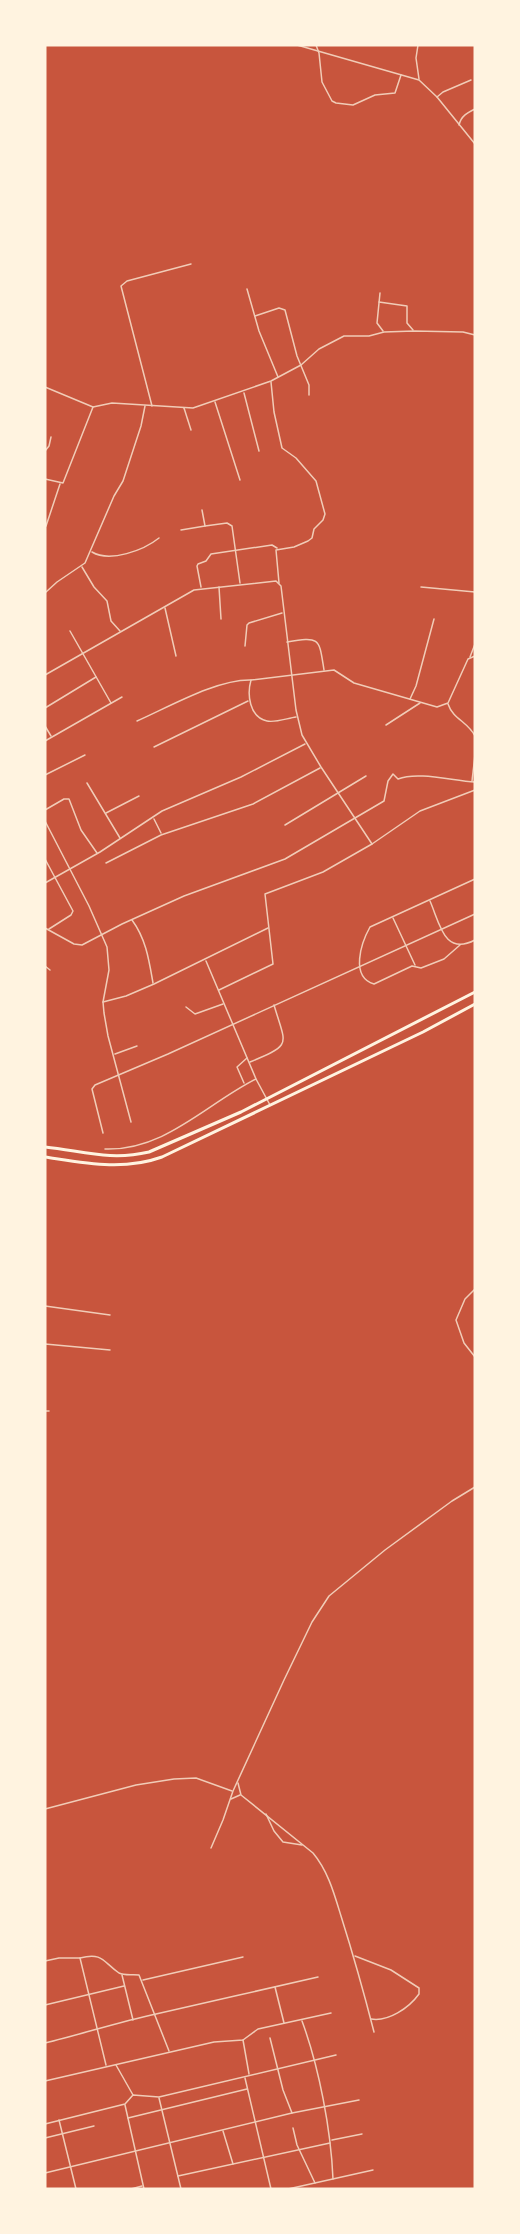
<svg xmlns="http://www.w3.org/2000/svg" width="520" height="2234" viewBox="0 0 520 2234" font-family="Merriweather,serif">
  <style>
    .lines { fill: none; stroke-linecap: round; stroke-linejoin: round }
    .minor { stroke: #f1ccb7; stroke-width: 1.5 }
    .primary { stroke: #fff3e0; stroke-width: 3 }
  </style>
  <rect width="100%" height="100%" fill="#c8553d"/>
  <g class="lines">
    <g class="minor">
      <path d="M 297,45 L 419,80 L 437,97 L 475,144"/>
      <path d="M 316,45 L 319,53 L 322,82 L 332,101 L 336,103 L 353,105 L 375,95 L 395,93 L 401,75"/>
      <path d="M 418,45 L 416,58 L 419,79"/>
      <path d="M 437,97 L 443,92 L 471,80"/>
      <path d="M 459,125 C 461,116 467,113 475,109"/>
      <path d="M 247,289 L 259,331 L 278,377"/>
      <path d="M 380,293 L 377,323 L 383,331"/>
      <path d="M 379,302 L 407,306 L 407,323 L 413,330"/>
      <path d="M 255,316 L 279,308 L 285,310 L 297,356 L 309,385 L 309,395"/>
      <path d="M 271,382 L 274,412 L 282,448 L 296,458 L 316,481 L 325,514 L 323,520 L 314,529 L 312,538 L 308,541 L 294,547 L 276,550 L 279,583"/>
      <path d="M 45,387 L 93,407 L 112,403 L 193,408 L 271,381 L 301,365 L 319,349 L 344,336 L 369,336 L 384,332 L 414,331 L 463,332 L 475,335"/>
      <path d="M 244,393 L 259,451"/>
      <path d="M 215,402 L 240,480"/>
      <path d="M 152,406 L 121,286 L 127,281 L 191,264"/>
      <path d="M 184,408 L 191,430"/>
      <path d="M 45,451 L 49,446 L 51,437"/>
      <path d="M 45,479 L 63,483 L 93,407"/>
      <path d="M 46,526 L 60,484"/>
      <path d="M 205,526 L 227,523 L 232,526 L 240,583"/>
      <path d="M 181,530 L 205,526 L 202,510"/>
      <path d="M 92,552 C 110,563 144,550 159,538"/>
      <path d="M 82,567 L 94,587 L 107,601 L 111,621 L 120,631"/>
      <path d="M 201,587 L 197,566 L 198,564 L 206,561 L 211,554 L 272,545 L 277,548"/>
      <path d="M 219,587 L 221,619"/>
      <path d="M 421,587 L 475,592"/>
      <path d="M 46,592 L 57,582 L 85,563 L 114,496 L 123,481 L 141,426 L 145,406"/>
      <path d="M 165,608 L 176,656"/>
      <path d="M 70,631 L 111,703"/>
      <path d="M 287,642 C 321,636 319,639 324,670"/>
      <path d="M 245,646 L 247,625 L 249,623 L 282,613"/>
      <path d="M 470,657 L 475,644"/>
      <path d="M 45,675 L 194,590 L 276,581 L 281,586 L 296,710 L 302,735 L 321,767 L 372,844"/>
      <path d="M 410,699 L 416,686 L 434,619"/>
      <path d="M 448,704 C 453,719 468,722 475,736"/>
      <path d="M 45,708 L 96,677"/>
      <path d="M 296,717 C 288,718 275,723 267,721 C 249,717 247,694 251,680 L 334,670 L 354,683 L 437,707 L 448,703 L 468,659 L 475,656"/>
      <path d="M 137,721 C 169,707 217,679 251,680"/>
      <path d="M 386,725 L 420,703"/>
      <path d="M 45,726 L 51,736"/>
      <path d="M 45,741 L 122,697"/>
      <path d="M 154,747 L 248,701"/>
      <path d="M 45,775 L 85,755"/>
      <path d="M 472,781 L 475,755"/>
      <path d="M 87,783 L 120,838"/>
      <path d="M 45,810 L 64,799 L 69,799 L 81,830 L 97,853"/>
      <path d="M 106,813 L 139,796"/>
      <path d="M 154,819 L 161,833"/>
      <path d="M 45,821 L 89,906 L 107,947 L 109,970 L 103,1002 L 104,1013 L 108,1036 L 131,1122"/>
      <path d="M 285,825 L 366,776"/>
      <path d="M 45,859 L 73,911 L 71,915 L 49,929"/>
      <path d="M 106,863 L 161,835 L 253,804 L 320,768"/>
      <path d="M 45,883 L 100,852 L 162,811 L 241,777 L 305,744"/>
      <path d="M 430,901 C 440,924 444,956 475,940"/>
      <path d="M 393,918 L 415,965"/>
      <path d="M 132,920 C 146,939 149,960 153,983"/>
      <path d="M 45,928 L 74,944 L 82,945 L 122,924 L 184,896 L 285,859 L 384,801 L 388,781 L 393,774 L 398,779 C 418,771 453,781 475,782"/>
      <path d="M 460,945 L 444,959 L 421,968 L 412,966 L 374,984 C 350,977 361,943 370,927 L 475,879"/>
      <path d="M 206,961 L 256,1079 L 270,1105"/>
      <path d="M 45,966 L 50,970"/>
      <path d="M 219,990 L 273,964 L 265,894 L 323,872 L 372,844 L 420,811 L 475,790"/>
      <path d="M 103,1002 L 126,996 L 154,984 L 268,928"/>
      <path d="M 186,1007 L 195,1014 L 223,1004"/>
      <path d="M 115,1054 L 137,1046"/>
      <path d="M 45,1055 L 45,1080"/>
      <path d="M 250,1062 C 293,1044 286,1046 274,1005"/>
      <path d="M 244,1083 L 237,1067 L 247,1058"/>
      <path d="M 103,1133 L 92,1089 L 95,1085 L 168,1054 L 475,914"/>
      <path d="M 105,1149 C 165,1151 206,1104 256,1079"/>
      <path d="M 475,1289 L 465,1299 L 456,1320 L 464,1343 L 475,1357"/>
      <path d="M 45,1306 L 110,1315"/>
      <path d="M 45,1344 L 110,1350"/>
      <path d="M 45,1411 L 49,1411"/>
      <path d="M 238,1783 L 241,1795 L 313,1853 C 328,1871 334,1893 341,1916 C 353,1954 364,1993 374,2032"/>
      <path d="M 231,1799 L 240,1795"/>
      <path d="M 45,1809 L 136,1785 L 174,1779 L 196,1778 L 232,1791"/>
      <path d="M 266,1814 L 274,1831 L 283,1842 L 302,1845"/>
      <path d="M 211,1848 L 223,1820 L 233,1791 L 284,1680 L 312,1622 L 329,1596 L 385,1550 L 452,1501 L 475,1487"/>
      <path d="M 355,1956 L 391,1970 L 419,1988 L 419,1994 C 409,2008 388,2022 371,2019"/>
      <path d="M 80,1958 C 103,1952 103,1962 119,1973 C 125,1976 133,1974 139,1975 L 169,2051"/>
      <path d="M 45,1961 L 59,1958 L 80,1958 L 106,2065"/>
      <path d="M 122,1975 L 133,2020"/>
      <path d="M 143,1980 L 243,1957"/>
      <path d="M 275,1987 L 284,2023"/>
      <path d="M 45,2005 L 124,1986"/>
      <path d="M 302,2021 C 319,2067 331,2130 333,2179"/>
      <path d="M 270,2038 L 283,2090 L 292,2113"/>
      <path d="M 243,2040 L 249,2074"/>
      <path d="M 45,2043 C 82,2034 119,2022 156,2014 C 210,2002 264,1989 318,1977"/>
      <path d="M 116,2065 L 133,2095"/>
      <path d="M 245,2078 L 271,2189"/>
      <path d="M 45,2081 L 214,2042 L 243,2040 L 258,2029 L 331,2013"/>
      <path d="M 159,2098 L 181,2189"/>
      <path d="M 125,2105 L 144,2189"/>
      <path d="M 128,2118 L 247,2089"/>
      <path d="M 59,2120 L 76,2189"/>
      <path d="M 45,2124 L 125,2104 L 133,2095 L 159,2097 L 336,2055"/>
      <path d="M 293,2128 L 297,2145 L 315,2183"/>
      <path d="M 223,2131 L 233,2164"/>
      <path d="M 45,2138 L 94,2126"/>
      <path d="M 332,2140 L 362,2134"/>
      <path d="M 45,2173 L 292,2113 L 359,2100"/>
      <path d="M 178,2176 L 330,2143"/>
      <path d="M 131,2189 L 142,2186"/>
      <path d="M 288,2189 L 373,2170"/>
    </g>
    <g class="primary">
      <path d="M 45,1147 C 83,1151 110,1161 149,1152 L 241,1112 L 475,992"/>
      <path d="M 45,1157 C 85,1163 123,1171 162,1157 L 423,1032 L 475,1004"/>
    </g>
  </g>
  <rect width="520" height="2234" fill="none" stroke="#fff3e0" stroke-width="93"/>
</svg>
